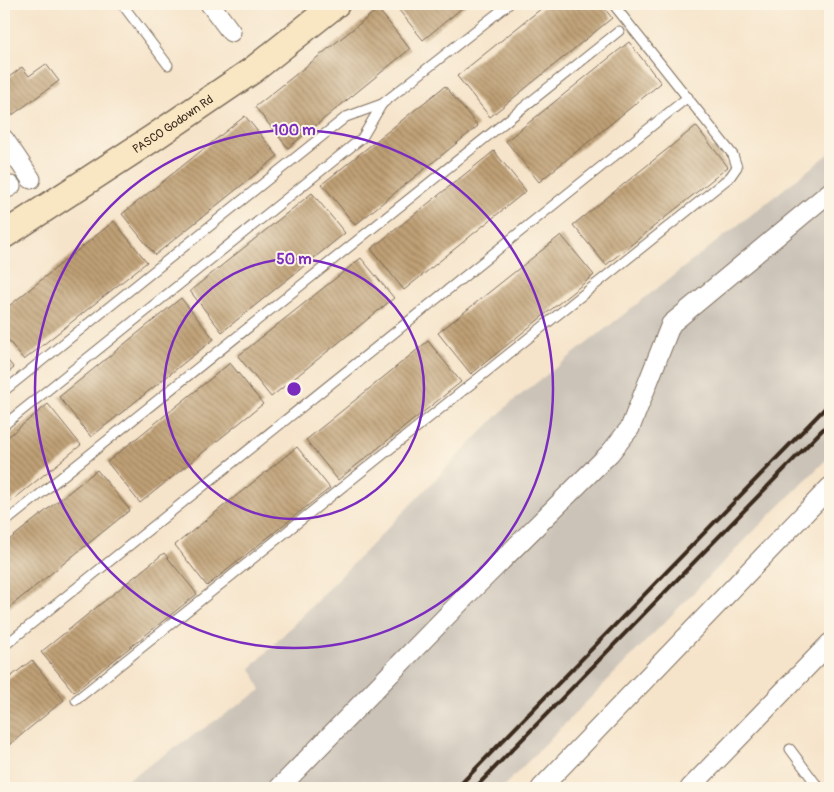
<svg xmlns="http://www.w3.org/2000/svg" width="834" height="792" viewBox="0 0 834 792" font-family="Pangolin,sans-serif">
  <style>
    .industrial { fill: #cbc3b8 }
    .building { fill: url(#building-back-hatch) }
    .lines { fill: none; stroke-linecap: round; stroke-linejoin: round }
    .lane-casing { stroke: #7c6b5a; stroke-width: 11 }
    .street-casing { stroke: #7c6b5a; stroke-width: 21 }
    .secondary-casing { stroke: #7c6b5a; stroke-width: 29 }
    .lane { stroke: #fff; stroke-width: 9 }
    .street { stroke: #fff; stroke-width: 19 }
    .secondary { stroke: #f9e7c3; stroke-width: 26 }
    .rail { stroke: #3b2a1e; stroke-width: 4 }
    .ring { fill: none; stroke: #7b2cbf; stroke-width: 2.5 }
    .labels { text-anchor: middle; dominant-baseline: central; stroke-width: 4; stroke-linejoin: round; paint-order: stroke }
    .street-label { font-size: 12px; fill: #3b2a1e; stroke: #fcf5e5 }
    .centre { fill: #7b2cbf; stroke: #fcf5e5; stroke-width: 2.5 }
    .ring-label { font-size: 15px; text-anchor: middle; font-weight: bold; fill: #7b2cbf; stroke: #fcf5e5; stroke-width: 4; stroke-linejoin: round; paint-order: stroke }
  </style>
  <defs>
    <pattern id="building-back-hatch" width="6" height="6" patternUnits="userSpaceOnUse" patternTransform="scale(1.25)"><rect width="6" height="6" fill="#bfa076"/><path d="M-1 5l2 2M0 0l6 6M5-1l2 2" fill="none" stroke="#9c8360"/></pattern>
  </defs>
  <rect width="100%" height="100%" fill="#fcf5e5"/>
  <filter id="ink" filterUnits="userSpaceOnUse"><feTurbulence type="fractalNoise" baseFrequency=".02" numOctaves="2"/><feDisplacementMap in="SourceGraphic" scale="10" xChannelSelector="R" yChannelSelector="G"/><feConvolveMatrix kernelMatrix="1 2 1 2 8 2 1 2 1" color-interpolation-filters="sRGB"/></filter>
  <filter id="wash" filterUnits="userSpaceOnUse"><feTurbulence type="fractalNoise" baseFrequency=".0096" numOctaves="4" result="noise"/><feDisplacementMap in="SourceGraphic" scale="20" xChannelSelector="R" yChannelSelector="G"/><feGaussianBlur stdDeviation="1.12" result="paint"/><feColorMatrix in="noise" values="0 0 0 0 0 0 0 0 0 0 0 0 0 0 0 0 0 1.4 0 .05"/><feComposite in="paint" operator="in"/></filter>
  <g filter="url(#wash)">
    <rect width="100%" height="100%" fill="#f6e4ca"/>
    <path class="industrial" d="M 830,153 L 830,456 L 752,533 L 502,788 L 115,788 L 261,690 L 251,668 L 508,405 Z"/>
    <g id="blocks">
      <g class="building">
        <path d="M 394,4 L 467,4 L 423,40 Z"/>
        <path d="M 547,4 L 601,4 L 612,18 L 490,117 L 457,76 Z"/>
        <path d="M 378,9 L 410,49 L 288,148 L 255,107 Z"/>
        <path d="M 629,42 L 661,83 L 539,182 L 506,141 Z"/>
        <path d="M 46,64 L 59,81 L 4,121 L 4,94 L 10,89 L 4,81 L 22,67 L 29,76 Z"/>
        <path d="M 445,86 L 478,126 L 355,225 L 322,184 Z"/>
        <path d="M 245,116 L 278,156 L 155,255 L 122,214 Z"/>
        <path d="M 696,126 L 728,167 L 606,265 L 573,225 Z"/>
        <path d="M 494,151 L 526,191 L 404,290 L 371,249 Z"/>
        <path d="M 312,193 L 345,233 L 222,332 L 190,291 Z"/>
        <path d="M 114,221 L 147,262 L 24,360 L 4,335 L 4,310 Z"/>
        <path d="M 561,235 L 594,275 L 471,374 L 438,333 Z"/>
        <path d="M 361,258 L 394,298 L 271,397 L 238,356 Z"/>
        <path d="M 181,298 L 214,339 L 91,437 L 59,397 Z"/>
        <path d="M 428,341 L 461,382 L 338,480 L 306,440 Z"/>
        <path d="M 4,356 L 14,368 L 4,376 Z"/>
        <path d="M 230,363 L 263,404 L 140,503 L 107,462 Z"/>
        <path d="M 48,404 L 81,445 L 4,507 L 4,440 Z"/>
        <path d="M 297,447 L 330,488 L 207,586 L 175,545 Z"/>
        <path d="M 97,470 L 130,510 L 7,609 L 4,605 L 4,544 Z"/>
        <path d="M 164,553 L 197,594 L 74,692 L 41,652 Z"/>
        <path d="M 32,660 L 64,700 L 4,749 L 4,682 Z"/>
      </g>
    </g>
  </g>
  <g filter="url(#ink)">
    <use href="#blocks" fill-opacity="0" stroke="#7c6b5a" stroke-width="1"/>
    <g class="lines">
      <defs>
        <g id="lane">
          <path d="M 122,4 L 168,65"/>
          <path d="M 4,391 L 346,117 L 382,104 L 509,4"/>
          <path d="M 4,425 L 362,138 L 382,104"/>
          <path d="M 4,523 L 619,31"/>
          <path d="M 4,646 L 688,97"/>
          <path d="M 76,700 L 730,177 L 737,167 L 733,155 L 613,4"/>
          <path d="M 790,749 L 819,788"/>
        </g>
        <g id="street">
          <path d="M 210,4 L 231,32"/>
          <path d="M 4,139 L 31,179"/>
          <path d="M 4,190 L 11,186"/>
          <path d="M 279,788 L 470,592 L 610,453 L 630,428 L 671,324 L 830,192"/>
          <path d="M 541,788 L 830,487"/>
          <path d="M 690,788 L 830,643"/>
        </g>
        <g id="secondary">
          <path id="s1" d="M 4,235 L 153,138 L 253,70 L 336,4"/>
        </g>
      </defs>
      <use href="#lane" class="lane-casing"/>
      <use href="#street" class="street-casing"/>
      <use href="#secondary" class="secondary-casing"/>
      <use href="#lane" class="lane"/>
      <use href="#street" class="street"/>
      <use href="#secondary" class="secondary"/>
      <g class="rail">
        <path d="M 457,788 L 830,403"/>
        <path d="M 475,788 L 830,422"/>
      </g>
    </g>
  </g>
  <g class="ring">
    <circle cx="294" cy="389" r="130"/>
    <circle cx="294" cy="389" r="259"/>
  </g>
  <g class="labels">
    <g class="street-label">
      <text stroke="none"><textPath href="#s1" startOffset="202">PASCO Godown Rd</textPath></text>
    </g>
  </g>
  <circle cx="294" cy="389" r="8" class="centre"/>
  <g class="ring-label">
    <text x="294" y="135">100 m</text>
    <text x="294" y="264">50 m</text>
  </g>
  <rect width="834" height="792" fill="none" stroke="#fcf5e5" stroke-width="20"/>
</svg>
